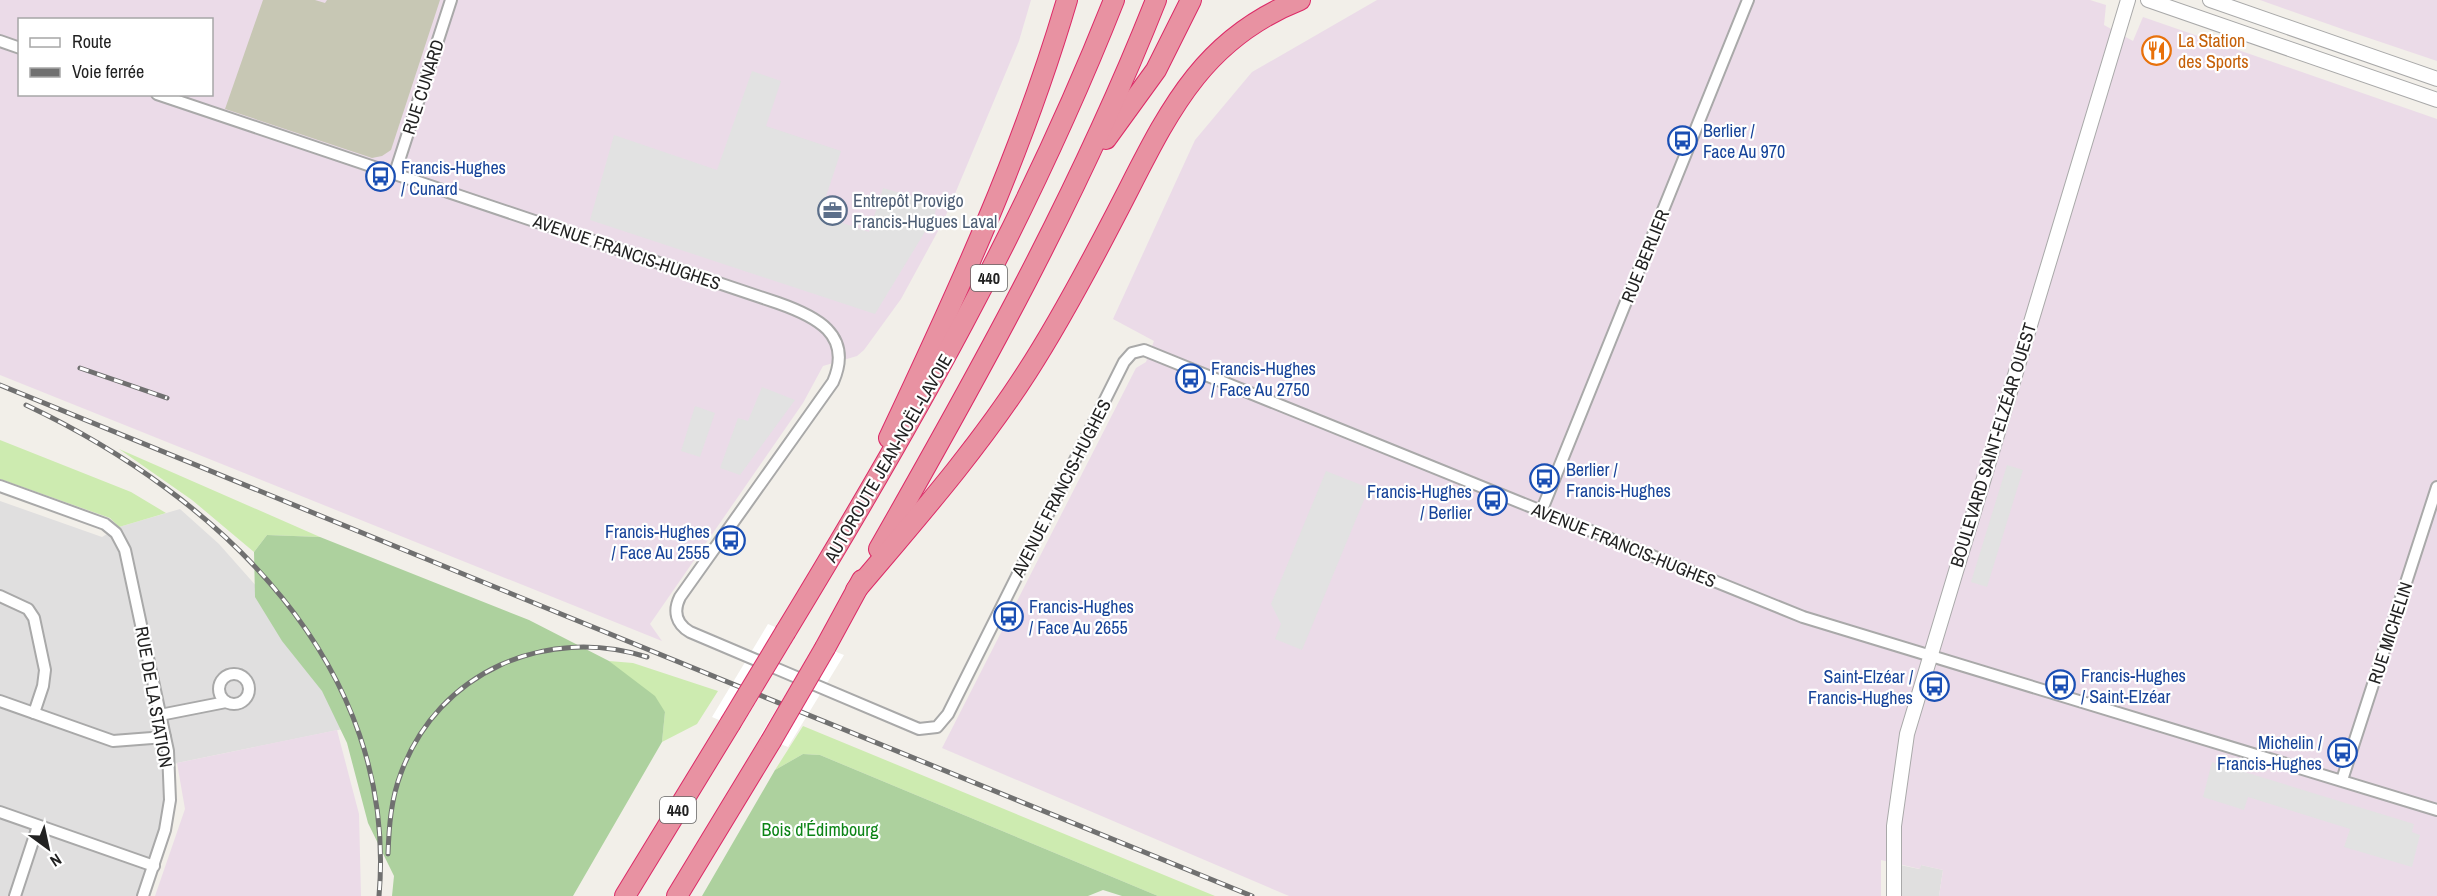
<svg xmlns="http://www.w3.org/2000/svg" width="2437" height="896" viewBox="0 0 2437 896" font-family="'Archivo Narrow',sans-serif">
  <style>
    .residential { fill: #e0dfdf }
    .industrial { fill: #ebdbe8; fill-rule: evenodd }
    .construction { fill: #c7c7b4 }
    .grass { fill: #cdebb0 }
    .forest { fill: #add19e }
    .parking { fill: #e2e2e2 }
    .pier { fill: #fff }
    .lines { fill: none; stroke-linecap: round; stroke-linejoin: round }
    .minor-casing { stroke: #a9a9a9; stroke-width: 14 }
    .tertiary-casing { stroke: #a9a9a9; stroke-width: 16 }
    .motorway-casing { stroke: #dc2a67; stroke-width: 22 }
    .minor { stroke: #fff; stroke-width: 10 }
    .tertiary { stroke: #fff; stroke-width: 14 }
    .motorway { stroke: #e892a2; stroke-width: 20 }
    .rail-casing { stroke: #707070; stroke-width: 5 }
    .rail { stroke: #fff; stroke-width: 3; stroke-dasharray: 9; stroke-linecap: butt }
    .motorway-bridge-casing { stroke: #dc2a67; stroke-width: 22; stroke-linecap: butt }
    .motorway-bridge { stroke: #e892a2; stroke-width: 20 }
    .labels { text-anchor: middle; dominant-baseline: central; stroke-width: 4.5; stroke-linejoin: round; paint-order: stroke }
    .shield { fill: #fff; stroke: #646464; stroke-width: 1.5 }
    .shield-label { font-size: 16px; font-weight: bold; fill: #222 }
    .food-label { font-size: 18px; fill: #c56008; stroke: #fff; text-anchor: start }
    .street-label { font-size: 18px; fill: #222; stroke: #fff }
    .transit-label { font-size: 18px; fill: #164399; stroke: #fff; text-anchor: start }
    .service-label { font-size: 18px; fill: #4e5e75; stroke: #fff; text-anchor: start }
    .park-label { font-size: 18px; fill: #0c8416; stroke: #fff }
  </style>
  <rect width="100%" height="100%" fill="#f2efe9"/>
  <g class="residential">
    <path d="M 0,501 L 102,537 L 119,527 L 180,509 L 219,544 L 282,615 L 343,729 L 177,763 L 168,768 L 167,800 L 144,896 L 0,896 Z"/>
    <path d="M 1900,865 L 1919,869 L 1921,865 L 1943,870 L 1939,896 L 1901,896 Z"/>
  </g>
  <g class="industrial">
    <path d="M 0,0 L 1031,0 L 1019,41 L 944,220 L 901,299 L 864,350 L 857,356 L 823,366 L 803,403 L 650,624 L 662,641 L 0,375 ZM 20,20 L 212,20 L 212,94 L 20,94 Z"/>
    <path d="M 1377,0 L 2090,0 L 2106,5 L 2104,25 L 2133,41 L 2143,17 L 2437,119 L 2437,896 L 1939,896 L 1943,870 L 1921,865 L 1920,869 L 1881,860 L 1881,896 L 1289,896 L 942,748 L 1136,368 L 1146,362 L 1154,341 L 1113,319 L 1195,140 L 1252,72 Z"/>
    <path d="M 2260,0 L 2437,0 L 2437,61 L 2345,30 Z"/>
    <path d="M 337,730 L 359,814 L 361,896 L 155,896 L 185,809 L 177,763 Z"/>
  </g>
  <path class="construction" d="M 263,0 L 315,0 L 325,3 L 327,0 L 440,0 L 391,150 L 382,156 L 372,158 L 225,109 Z"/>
  <g class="grass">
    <path d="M 0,440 L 131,492 L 166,513 L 119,527 L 110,518 L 0,479 Z"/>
    <path d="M 119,449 L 320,537 L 267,535 L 254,552 L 192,500 Z"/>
    <path d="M 609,661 L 633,663 L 718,691 L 697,724 L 662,742 L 665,712 Z"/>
    <path d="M 803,726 L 1215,896 L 1158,896 L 820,755 L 803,754 L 775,770 Z"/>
  </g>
  <g class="forest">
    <path d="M 267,535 L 320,537 L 529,620 L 609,661 L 655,696 L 665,712 L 662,742 L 573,896 L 392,896 L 394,876 L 368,823 L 347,743 L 322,691 L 282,641 L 255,597 L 254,552 Z"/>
    <path d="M 803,754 L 820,755 L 1158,896 L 1122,896 L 1103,890 L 1088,896 L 702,896 L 775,770 Z"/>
  </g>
  <g class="parking">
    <path d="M 752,71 L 781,81 L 766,126 L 841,151 L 820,215 L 869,232 L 883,188 L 937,204 L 934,217 L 875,314 L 590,220 L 614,135 L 717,170 Z"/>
    <path d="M 762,387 L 795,400 L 740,475 L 720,468 L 738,418 L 748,421 Z"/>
    <path d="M 695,406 L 715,413 L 700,457 L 681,451 Z"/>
    <path d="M 2007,465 L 2023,470 L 1987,587 L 1971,582 Z"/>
    <path d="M 1326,471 L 1369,488 L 1302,650 L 1275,639 L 1281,624 L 1271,604 Z"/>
    <path d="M 2212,762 L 2414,824 L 2412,832 L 2420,835 L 2412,867 L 2344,847 L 2350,829 L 2248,797 L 2244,810 L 2203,797 Z"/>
  </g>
  <g class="pier">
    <path d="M 768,624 L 796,636 L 740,729 L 712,717 Z"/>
    <path d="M 816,644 L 844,655 L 788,747 L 760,736 Z"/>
  </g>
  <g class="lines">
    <defs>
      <g id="minor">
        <path d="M 0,41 L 20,48"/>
        <path d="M 157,94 L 778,303 C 815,316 854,334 833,382 L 680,597 C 673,611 676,624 690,632 L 919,729 L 937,727 L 948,714 L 1124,362 L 1132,353 L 1144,350 L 1803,617 L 2437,810"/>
        <path d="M 395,173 L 451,0"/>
        <path d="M 0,486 L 105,524 L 116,533 L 125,550 L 168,751 L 170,800 L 165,830 L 143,896"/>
        <path d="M 1541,512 L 1748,0"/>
        <path d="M 0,596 L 28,609 L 34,618 L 45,670 L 43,686 L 34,713"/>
        <circle cx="234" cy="689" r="15"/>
        <path d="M 0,701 L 113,741 L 165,737"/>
        <path d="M 160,715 L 226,702"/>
        <path d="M 2342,780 L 2437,487"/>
        <path d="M 0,812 L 154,866"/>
        <path d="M 15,896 L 38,826"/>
      </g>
      <g id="tertiary">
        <path d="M 2148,0 L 2437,100"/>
        <path d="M 2210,0 L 2437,79"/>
        <path d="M 1894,896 L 1894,826 L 1907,734 L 2128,0"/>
      </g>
      <g id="motorway">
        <path d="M 1106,139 L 1156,70 L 1191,0"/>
        <path d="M 889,438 C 957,294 1022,153 1067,0"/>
        <path d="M 879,549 C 981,370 1080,192 1156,0"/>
        <path d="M 856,590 C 916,519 977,450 1027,372 C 1060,321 1088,268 1116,214 C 1164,122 1196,41 1300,0"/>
        <path d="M 786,631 C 911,425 1025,225 1114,0"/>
        <path d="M 825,648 L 862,580"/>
        <path d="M 625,896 L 730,724"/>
        <path d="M 677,896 L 771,741"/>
      </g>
    </defs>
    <use href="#minor" class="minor-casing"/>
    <use href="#tertiary" class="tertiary-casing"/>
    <use href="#motorway" class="motorway-casing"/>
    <use href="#minor" class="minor"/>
    <use href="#tertiary" class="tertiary"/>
    <use href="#motorway" class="motorway"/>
    <defs>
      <g id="rail">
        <path d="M 80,368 L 167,398"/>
        <path d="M 0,385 L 1252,896"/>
        <path d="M 26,405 C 219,496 399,665 379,896"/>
        <path d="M 388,854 C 389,826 391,799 401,773 C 438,672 546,625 647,657"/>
      </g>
    </defs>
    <use href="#rail" class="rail-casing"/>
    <use href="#rail" class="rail"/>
    <defs>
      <g id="motorway-bridge">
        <path d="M 730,724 L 786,631"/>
        <path d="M 771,741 L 825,648"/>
      </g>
    </defs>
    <use href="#motorway-bridge" class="motorway-bridge-casing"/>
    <use href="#motorway-bridge" class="motorway-bridge"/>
  </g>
  <defs>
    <symbol id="restaurant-ring" viewBox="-11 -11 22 22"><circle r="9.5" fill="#fff" stroke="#e8710a" stroke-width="1.5"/><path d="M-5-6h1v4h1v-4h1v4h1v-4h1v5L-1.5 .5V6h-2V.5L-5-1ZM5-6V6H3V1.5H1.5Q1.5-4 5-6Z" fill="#e8710a"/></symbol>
    <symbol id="bus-ring" viewBox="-11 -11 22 22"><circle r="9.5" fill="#fff" stroke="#1a4fb4" stroke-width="1.5"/><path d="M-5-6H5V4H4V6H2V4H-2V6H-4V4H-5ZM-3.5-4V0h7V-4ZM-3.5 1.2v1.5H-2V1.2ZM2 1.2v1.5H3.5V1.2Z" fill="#1a4fb4"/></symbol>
    <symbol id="office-ring" viewBox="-11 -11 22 22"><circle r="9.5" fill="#fff" stroke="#5c6f8a" stroke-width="1.5"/><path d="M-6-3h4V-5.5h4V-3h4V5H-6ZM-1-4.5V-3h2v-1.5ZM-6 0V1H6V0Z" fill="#5c6f8a"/></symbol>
  </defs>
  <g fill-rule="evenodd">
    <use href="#restaurant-ring" x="2140" y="34" width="33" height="33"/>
    <use href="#bus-ring" x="1666" y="124" width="33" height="33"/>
    <use href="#bus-ring" x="364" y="160" width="33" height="33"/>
    <use href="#office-ring" x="816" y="194" width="33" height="33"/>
    <use href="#bus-ring" x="1174" y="362" width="33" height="33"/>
    <use href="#bus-ring" x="1528" y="462" width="33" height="33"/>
    <use href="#bus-ring" x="1476" y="484" width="33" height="33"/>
    <use href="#bus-ring" x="714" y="524" width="33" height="33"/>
    <use href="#bus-ring" x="992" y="600" width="33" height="33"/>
    <use href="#bus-ring" x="2044" y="668" width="33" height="33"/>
    <use href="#bus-ring" x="1918" y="670" width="33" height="33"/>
    <use href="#bus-ring" x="2326" y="736" width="33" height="33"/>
  </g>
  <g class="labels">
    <g class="shield">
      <rect x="971" y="265" width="36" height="26" rx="4.5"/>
      <rect x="660" y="797" width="36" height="26" rx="4.5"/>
    </g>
    <g class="shield-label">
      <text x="989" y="278">440</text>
      <text x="678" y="810">440</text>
    </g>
    <g class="food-label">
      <text x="2178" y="40">La Station<tspan x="2178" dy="21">des Sports</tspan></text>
    </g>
    <g class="street-label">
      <text transform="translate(423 87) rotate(-72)">RUE CUNARD</text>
      <text transform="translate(627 252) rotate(19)">AVENUE FRANCIS-HUGHES</text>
      <text transform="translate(1645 256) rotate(-68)">RUE BERLIER</text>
      <text transform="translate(1993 445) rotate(-73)">BOULEVARD SAINT-ELZÉAR OUEST</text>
      <text transform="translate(888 458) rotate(-60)">AUTOROUTE JEAN-NOËL-LAVOIE</text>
      <text transform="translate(1061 488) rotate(-63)">AVENUE FRANCIS-HUGHES</text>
      <text transform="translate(1624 545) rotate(22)">AVENUE FRANCIS-HUGHES</text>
      <text transform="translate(2390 633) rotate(-72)">RUE MICHELIN</text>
      <text transform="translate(154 697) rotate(80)">RUE DE LA STATION</text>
    </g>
    <g class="transit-label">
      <text x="1703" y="130">Berlier /<tspan x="1703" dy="21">Face Au 970</tspan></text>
      <text x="401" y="167">Francis-Hughes<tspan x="401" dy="21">/ Cunard</tspan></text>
      <text x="1211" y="368">Francis-Hughes<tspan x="1211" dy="21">/ Face Au 2750</tspan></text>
      <text x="1566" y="469">Berlier /<tspan x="1566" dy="21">Francis-Hughes</tspan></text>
      <text x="1472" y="491" text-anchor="end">Francis-Hughes<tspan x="1472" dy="21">/ Berlier</tspan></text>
      <text x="710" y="531" text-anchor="end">Francis-Hughes<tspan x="710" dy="21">/ Face Au 2555</tspan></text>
      <text x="1029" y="606">Francis-Hughes<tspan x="1029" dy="21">/ Face Au 2655</tspan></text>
      <text x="2081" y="675">Francis-Hughes<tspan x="2081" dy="21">/ Saint-Elzéar</tspan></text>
      <text x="1913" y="676" text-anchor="end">Saint-Elzéar /<tspan x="1913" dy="21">Francis-Hughes</tspan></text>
      <text x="2322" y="742" text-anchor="end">Michelin /<tspan x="2322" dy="21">Francis-Hughes</tspan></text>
    </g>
    <g class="service-label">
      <text x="853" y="200">Entrepôt Provigo<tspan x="853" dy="21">Francis-Hugues Laval</tspan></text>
    </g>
    <g class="park-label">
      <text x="820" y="829">Bois d'Édimbourg</text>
    </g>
  </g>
  <rect x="18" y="18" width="195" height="78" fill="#ffffff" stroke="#a7a7a7" stroke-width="1.5"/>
  <rect x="30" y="38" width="30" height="9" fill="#ffffff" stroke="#a7a7a7" stroke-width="1.5"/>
  <text x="72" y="48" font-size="18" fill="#222222">Route</text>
  <rect x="30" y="68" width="30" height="9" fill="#707070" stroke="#a7a7a7" stroke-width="1.5"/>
  <text x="72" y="78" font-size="18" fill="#222222">Voie ferrée</text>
  <g transform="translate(48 848) rotate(147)" stroke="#ffffff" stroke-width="4.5" paint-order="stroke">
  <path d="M0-4.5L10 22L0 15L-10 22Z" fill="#222222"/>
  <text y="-9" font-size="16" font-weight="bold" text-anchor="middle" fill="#222222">N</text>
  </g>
</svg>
